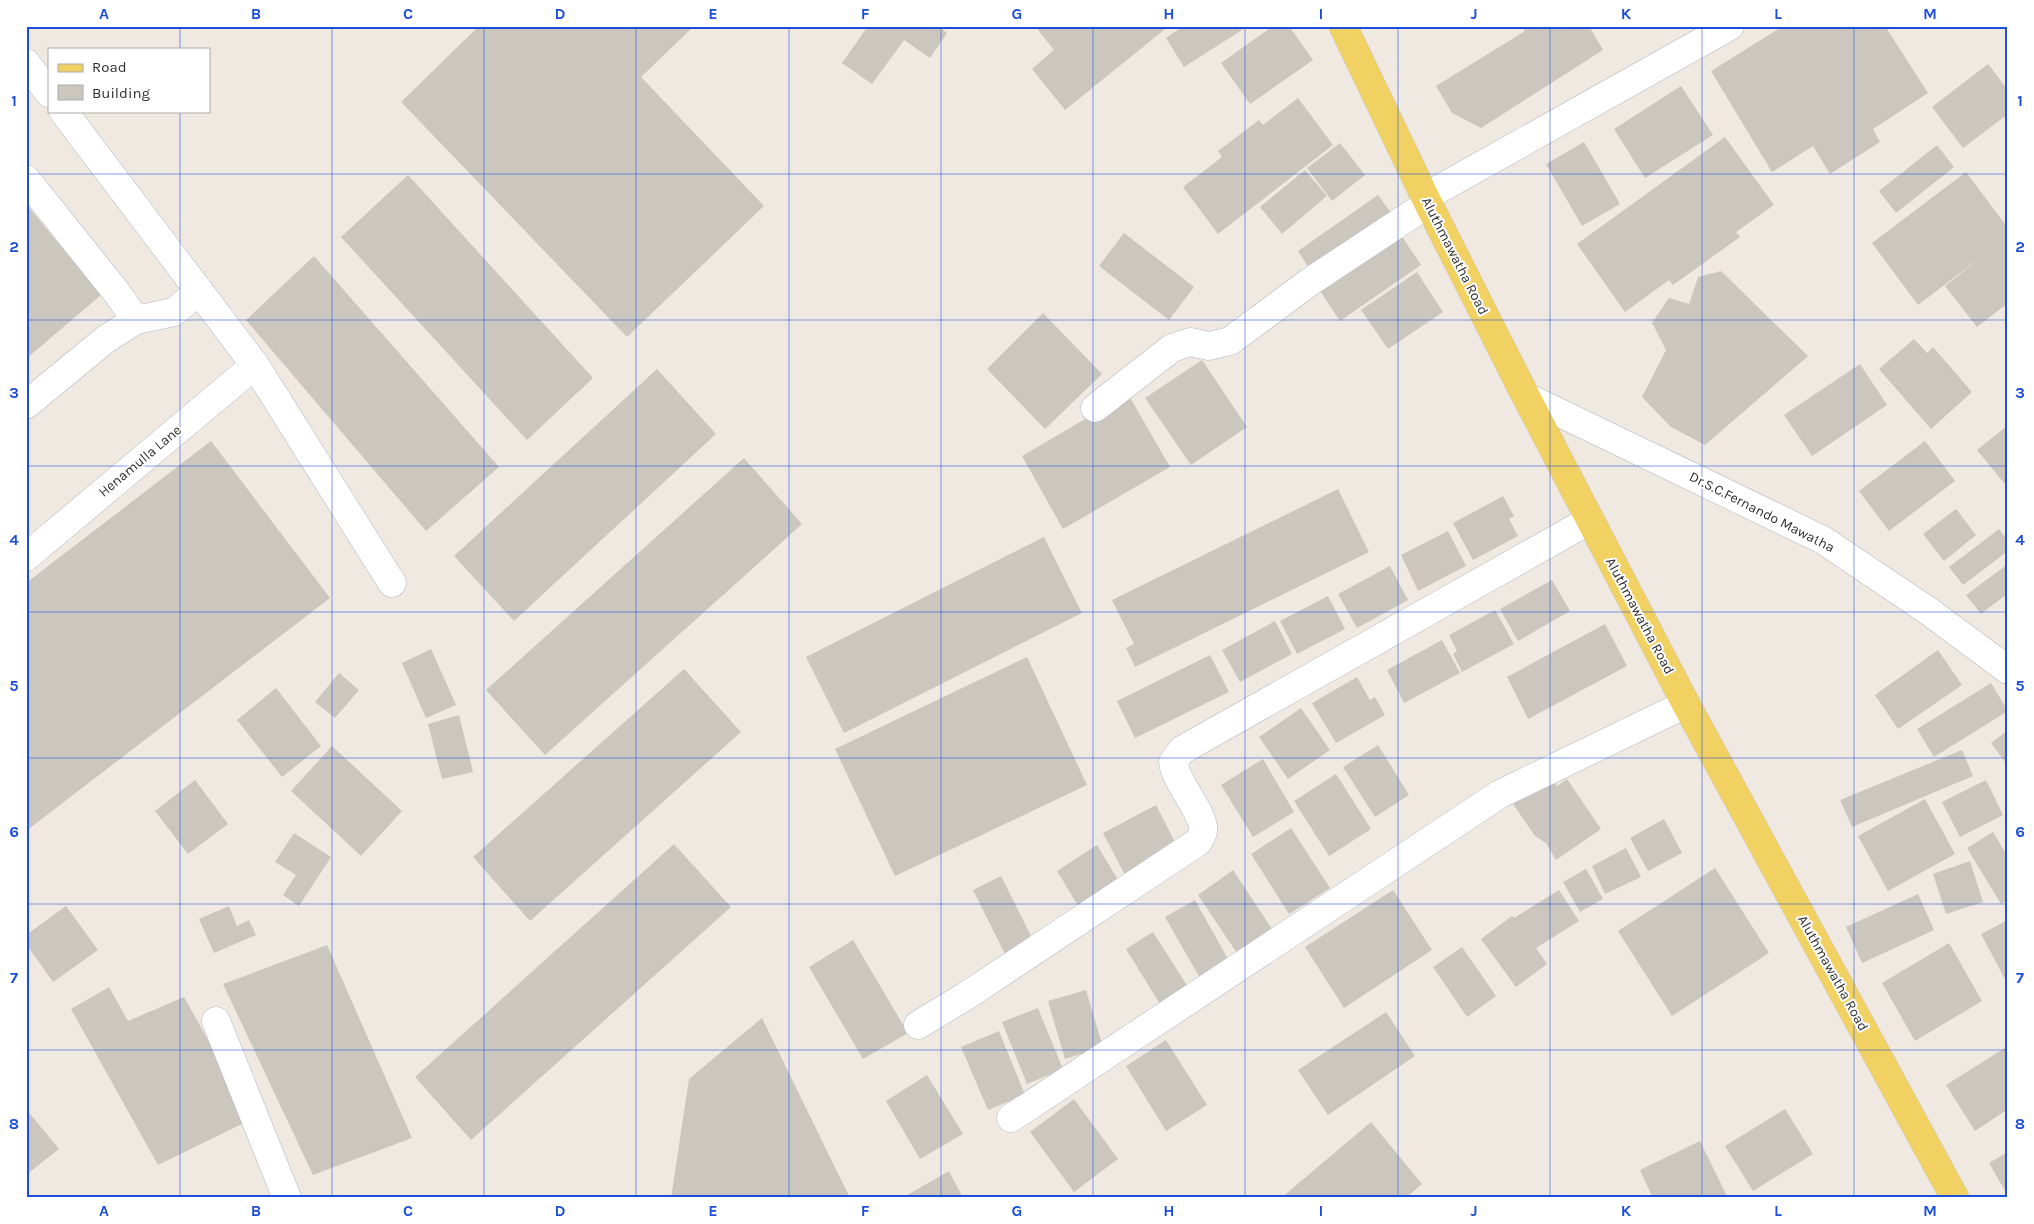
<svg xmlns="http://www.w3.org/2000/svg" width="2034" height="1224" viewBox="0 0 2034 1224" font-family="Karla,sans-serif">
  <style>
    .building { fill: #cbc7bf }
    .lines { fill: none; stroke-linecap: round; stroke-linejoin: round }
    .minor-casing { stroke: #b4b7c1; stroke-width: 29 }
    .tertiary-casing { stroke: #b4b7c1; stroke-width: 29 }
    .primary-casing { stroke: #c9c9c9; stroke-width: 29 }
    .minor { stroke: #fff; stroke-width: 28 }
    .tertiary { stroke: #fff; stroke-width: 28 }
    .primary { stroke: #f2d163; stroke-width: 28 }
    .grid { fill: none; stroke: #1d4ed8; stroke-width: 1; stroke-opacity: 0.55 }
    .labels { text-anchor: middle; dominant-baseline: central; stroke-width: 4; stroke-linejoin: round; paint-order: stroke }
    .street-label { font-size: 14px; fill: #2e2e2e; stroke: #fff }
    .neatline { fill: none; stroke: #1d4ed8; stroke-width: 2 }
    .grid-label { font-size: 16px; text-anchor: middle; font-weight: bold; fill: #1d4ed8 }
  </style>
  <rect width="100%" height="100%" fill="#efe9e1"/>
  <g class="building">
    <path d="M 479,26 L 694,26 L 641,77 L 764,206 L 627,337 L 401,102 Z"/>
    <path d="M 868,26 L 938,26 L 947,33 L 930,58 L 904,40 L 872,84 L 842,63 Z"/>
    <path d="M 1035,26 L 1169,26 L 1065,110 L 1032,69 L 1054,50 Z"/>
    <path d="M 1183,26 L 1239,26 L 1242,30 L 1184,67 L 1166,38 Z"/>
    <path d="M 1273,26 L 1289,26 L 1313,60 L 1250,104 L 1221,63 Z"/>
    <path d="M 1522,26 L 1589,26 L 1603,50 L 1481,128 L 1452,113 L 1436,86 L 1525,31 Z"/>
    <path d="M 1783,26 L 1885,26 L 1928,93 L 1873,129 L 1880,142 L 1830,174 L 1813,146 L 1772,172 L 1711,71 Z"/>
    <path d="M 1988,64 L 2008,90 L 2008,114 L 1963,148 L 1932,107 Z"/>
    <path d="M 1681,86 L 1713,135 L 1645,178 L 1614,129 Z"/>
    <path d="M 1298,98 L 1333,145 L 1218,234 L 1183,187 L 1222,157 L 1218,151 L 1259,120 L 1263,125 Z"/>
    <path d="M 1725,137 L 1774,205 L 1736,232 L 1740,237 L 1673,285 L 1669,280 L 1625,312 L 1577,244 Z"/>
    <path d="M 1584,142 L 1620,204 L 1582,226 L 1546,164 Z"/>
    <path d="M 1340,143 L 1365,175 L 1332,201 L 1307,168 Z"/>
    <path d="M 1937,145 L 1954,167 L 1896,213 L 1879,191 Z"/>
    <path d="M 1305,170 L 1327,196 L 1282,234 L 1260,207 Z"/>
    <path d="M 1966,172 L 2008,228 L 2008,303 L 1977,327 L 1945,286 L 1985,254 L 1918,305 L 1872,243 Z"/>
    <path d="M 408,175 L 593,378 L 527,440 L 341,237 Z"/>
    <path d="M 1378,195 L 1397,221 L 1315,277 L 1298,251 Z"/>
    <path d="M 26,204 L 101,295 L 26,359 Z"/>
    <path d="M 1395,226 L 1421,265 L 1340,321 L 1314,282 Z"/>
    <path d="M 1124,233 L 1194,287 L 1169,320 L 1099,266 Z"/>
    <path d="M 314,256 L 499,467 L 426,531 L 246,320 Z"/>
    <path d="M 1721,271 L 1808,356 L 1705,445 L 1671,427 L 1642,397 L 1666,350 L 1652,323 L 1669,298 L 1689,304 L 1698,277 Z"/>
    <path d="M 1417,272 L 1443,312 L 1388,349 L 1361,310 Z"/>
    <path d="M 1043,313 L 1102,374 L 1045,429 L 987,369 Z"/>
    <path d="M 1914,339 L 1927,353 L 1933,347 L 1972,392 L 1931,429 L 1879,369 Z"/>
    <path d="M 1202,360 L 1247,427 L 1191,465 L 1145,398 Z"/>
    <path d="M 1860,364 L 1887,405 L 1812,456 L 1784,415 Z"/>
    <path d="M 657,369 L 716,434 L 514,621 L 454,556 Z"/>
    <path d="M 1128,394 L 1170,467 L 1063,529 L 1022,456 Z"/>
    <path d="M 2008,425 L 2008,488 L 1977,450 Z"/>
    <path d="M 211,441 L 330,598 L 26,831 L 26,583 Z"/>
    <path d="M 1925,441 L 1955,481 L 1889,531 L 1859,491 Z"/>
    <path d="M 744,458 L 802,524 L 545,755 L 486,690 Z"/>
    <path d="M 1338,489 L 1369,552 L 1135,667 L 1126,648 L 1134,644 L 1112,600 Z"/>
    <path d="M 1503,496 L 1514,516 L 1509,519 L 1518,536 L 1473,560 L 1453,523 Z"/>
    <path d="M 1956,509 L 1976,535 L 1944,561 L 1923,534 Z"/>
    <path d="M 1999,529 L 2008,541 L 2008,551 L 1963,585 L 1949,567 Z"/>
    <path d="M 1448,531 L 1466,566 L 1418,591 L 1401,555 Z"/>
    <path d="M 1044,537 L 1082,613 L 844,733 L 806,657 Z"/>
    <path d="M 2008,564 L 2008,593 L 1981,614 L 1966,595 Z"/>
    <path d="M 1390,566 L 1408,600 L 1357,628 L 1338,594 Z"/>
    <path d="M 1552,580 L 1570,611 L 1518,641 L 1500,609 Z"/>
    <path d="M 1328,596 L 1345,629 L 1297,654 L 1280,621 Z"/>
    <path d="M 1495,610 L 1514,644 L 1462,672 L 1453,654 L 1457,651 L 1449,635 Z"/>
    <path d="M 1275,621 L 1292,654 L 1240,682 L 1222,650 Z"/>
    <path d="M 1605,624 L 1627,666 L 1528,719 L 1507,677 Z"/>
    <path d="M 1442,640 L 1460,673 L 1404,703 L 1387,670 Z"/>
    <path d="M 431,649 L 456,705 L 426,718 L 402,663 Z"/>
    <path d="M 1938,650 L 1962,685 L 1898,729 L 1875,695 Z"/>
    <path d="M 1210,655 L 1229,692 L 1135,738 L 1117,701 Z"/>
    <path d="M 1027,657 L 1087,785 L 895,876 L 835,749 Z"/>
    <path d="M 684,669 L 741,732 L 530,921 L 473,857 Z"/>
    <path d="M 339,673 L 359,690 L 335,718 L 315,702 Z"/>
    <path d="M 1357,677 L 1370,700 L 1375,697 L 1385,715 L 1336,743 L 1312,703 Z"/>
    <path d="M 1991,683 L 2008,711 L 1934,757 L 1917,729 Z"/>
    <path d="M 276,688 L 321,746 L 282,777 L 237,720 Z"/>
    <path d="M 1301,708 L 1330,750 L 1288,779 L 1259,737 Z"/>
    <path d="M 459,715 L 473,772 L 442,779 L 428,724 Z"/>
    <path d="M 2008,730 L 2008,766 L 1991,743 Z"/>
    <path d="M 1378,745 L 1409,795 L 1375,817 L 1343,767 Z"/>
    <path d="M 332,746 L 402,811 L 361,856 L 291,791 Z"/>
    <path d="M 1962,750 L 1973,776 L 1852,827 L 1840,800 Z"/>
    <path d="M 1263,759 L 1294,812 L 1253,837 L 1221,785 Z"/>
    <path d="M 1336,774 L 1371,829 L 1329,856 L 1294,801 Z"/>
    <path d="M 1552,778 L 1557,786 L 1567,779 L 1601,829 L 1556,860 L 1546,843 L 1535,836 L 1513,804 Z"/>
    <path d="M 195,780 L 228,824 L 188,854 L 155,811 Z"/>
    <path d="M 1986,780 L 2003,815 L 1960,837 L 1942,802 Z"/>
    <path d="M 1925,799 L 1955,854 L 1888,891 L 1858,836 Z"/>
    <path d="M 1156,805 L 1179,850 L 1126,877 L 1103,833 Z"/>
    <path d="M 1664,819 L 1682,853 L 1648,871 L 1630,838 Z"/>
    <path d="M 1291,828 L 1330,888 L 1289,914 L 1251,854 Z"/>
    <path d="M 1993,832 L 2008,857 L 2008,900 L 2001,904 L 1967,848 Z"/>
    <path d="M 294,833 L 331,857 L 299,906 L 283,895 L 296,875 L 275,862 Z"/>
    <path d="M 674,844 L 731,907 L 471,1140 L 415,1077 Z"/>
    <path d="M 1097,845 L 1120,883 L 1080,909 L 1057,871 Z"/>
    <path d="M 1626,848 L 1641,877 L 1605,894 L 1592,866 Z"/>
    <path d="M 1970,861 L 1983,902 L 1946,914 L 1933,874 Z"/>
    <path d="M 1715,868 L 1769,953 L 1672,1016 L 1618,931 Z"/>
    <path d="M 1586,869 L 1603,899 L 1580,912 L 1563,882 Z"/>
    <path d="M 1233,870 L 1272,929 L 1237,953 L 1198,895 Z"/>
    <path d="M 1001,876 L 1033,940 L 1005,954 L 973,890 Z"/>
    <path d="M 1393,890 L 1432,950 L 1344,1008 L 1305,947 Z"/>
    <path d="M 1559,890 L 1579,921 L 1536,948 L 1547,964 L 1516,987 L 1481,939 L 1512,916 L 1514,918 Z"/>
    <path d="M 1918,894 L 1934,930 L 1862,963 L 1846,927 Z"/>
    <path d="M 1195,900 L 1229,961 L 1200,978 L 1165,917 Z"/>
    <path d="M 66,906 L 98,950 L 53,982 L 26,944 L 26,935 Z"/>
    <path d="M 229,906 L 237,926 L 249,920 L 256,935 L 214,953 L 199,919 Z"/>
    <path d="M 2008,920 L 2008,985 L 1981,934 Z"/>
    <path d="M 1153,932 L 1188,987 L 1160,1004 L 1126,949 Z"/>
    <path d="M 853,940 L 908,1033 L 863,1059 L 809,967 Z"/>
    <path d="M 1949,943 L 1982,1001 L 1915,1041 L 1882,983 Z"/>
    <path d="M 327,945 L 412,1138 L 313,1175 L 223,984 Z"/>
    <path d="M 1462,947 L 1496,996 L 1467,1017 L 1433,967 Z"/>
    <path d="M 109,987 L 128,1021 L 184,997 L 252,1119 L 158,1165 L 71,1009 Z"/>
    <path d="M 1086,990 L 1103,1047 L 1065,1059 L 1048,1001 Z"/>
    <path d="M 1038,1008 L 1063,1069 L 1027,1084 L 1002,1022 Z"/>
    <path d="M 1386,1012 L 1415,1056 L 1328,1115 L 1298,1070 Z"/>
    <path d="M 762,1018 L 850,1198 L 671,1198 L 689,1079 Z"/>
    <path d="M 999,1031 L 1025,1095 L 988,1110 L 961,1047 Z"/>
    <path d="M 1166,1040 L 1207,1105 L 1166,1131 L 1126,1066 Z"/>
    <path d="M 2008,1046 L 2008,1109 L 1975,1131 L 1946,1085 Z"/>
    <path d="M 927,1075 L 963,1134 L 920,1159 L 886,1101 Z"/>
    <path d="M 1074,1099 L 1118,1159 L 1074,1192 L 1030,1132 Z"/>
    <path d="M 26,1109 L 59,1149 L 26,1175 Z"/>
    <path d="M 1785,1109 L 1813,1154 L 1753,1191 L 1725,1146 Z"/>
    <path d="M 1371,1122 L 1422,1184 L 1406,1198 L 1281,1198 Z"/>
    <path d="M 1700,1141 L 1728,1198 L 1653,1198 L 1640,1170 Z"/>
    <path d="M 2008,1152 L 2008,1196 L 1989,1163 Z"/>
    <path d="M 949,1171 L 963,1198 L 902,1198 Z"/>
  </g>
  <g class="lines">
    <defs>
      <g id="minor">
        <path d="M 26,63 L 49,93"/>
        <path d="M 63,111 L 255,365 L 392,583"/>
        <path d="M 26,179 L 117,293 L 136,320"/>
        <path d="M 1425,197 L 1730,26"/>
        <path d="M 26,405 L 106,339 L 136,320 L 174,312 L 199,291"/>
        <path d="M 1095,408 L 1172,348 L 1190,342 L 1209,346 L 1230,341 L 1311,281 L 1429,203"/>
        <path d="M 26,557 L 255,365"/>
        <path d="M 216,1021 L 287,1198"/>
        <path d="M 918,1025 L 966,996 L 1198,842 C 1200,839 1203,834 1203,831 C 1205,813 1176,784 1173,762 L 1182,750 L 1590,520"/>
        <path d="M 1011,1118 L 1500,794 L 1686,704"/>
      </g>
      <path id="tertiary" d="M 1527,397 L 1823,540 L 1927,610 L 2008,670"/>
      <path id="primary" d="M 1343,26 L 1425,197 L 1520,385 L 1686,704 L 1955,1198"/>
    </defs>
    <use href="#minor" class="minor-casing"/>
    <use href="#tertiary" class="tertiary-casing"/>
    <use href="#primary" class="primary-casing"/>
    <use href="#minor" class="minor"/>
    <use href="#tertiary" class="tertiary"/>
    <use href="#primary" class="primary"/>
  </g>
  <path class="grid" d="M 180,26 L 180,49M 332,26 L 332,1198M 484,26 L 484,1198M 636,26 L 636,1198M 789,26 L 789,1198M 941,26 L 941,1198M 1093,26 L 1093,1198M 1245,26 L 1245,1198M 1398,26 L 1398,1198M 1550,26 L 1550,1198M 1702,26 L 1702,1198M 1854,26 L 1854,1198M 180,111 L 180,1198M 26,174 L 2008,174M 26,320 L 2008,320M 26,466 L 2008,466M 26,612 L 2008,612M 26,758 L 2008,758M 26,904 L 2008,904M 26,1050 L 2008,1050"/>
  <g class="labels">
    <g class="street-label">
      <text transform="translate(1455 256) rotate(63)">Aluthmawatha Road</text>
      <text transform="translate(140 461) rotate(-40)">Henamulla Lane</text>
      <text transform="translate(1762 512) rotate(27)">Dr.S.C.Fernando Mawatha</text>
      <text transform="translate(1640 616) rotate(62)">Aluthmawatha Road</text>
      <text transform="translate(1833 973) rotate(61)">Aluthmawatha Road</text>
    </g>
  </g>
  <rect width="2034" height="1224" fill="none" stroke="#ffffff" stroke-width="55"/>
  <rect x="48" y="48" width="162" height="65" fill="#ffffff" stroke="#ababab"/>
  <rect x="58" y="64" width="25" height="8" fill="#f2d163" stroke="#ababab"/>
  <text x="92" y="72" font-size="15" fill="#2e2e2e">Road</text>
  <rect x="58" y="85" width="25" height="15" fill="#cbc7bf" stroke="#ababab"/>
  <text x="92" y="98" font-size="15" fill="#2e2e2e">Building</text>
  <rect x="28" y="28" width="1978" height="1168" class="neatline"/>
  <g class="grid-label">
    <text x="104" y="19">A</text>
    <text x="256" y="19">B</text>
    <text x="408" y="19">C</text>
    <text x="560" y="19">D</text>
    <text x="713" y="19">E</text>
    <text x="865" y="19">F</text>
    <text x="1017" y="19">G</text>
    <text x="1169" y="19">H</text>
    <text x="1321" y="19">I</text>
    <text x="1474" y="19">J</text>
    <text x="1626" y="19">K</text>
    <text x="1778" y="19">L</text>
    <text x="1930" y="19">M</text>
    <text x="14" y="106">1</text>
    <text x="2020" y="106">1</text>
    <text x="14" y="252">2</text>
    <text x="2020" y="252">2</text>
    <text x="14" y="398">3</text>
    <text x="2020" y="398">3</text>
    <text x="14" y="545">4</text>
    <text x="2020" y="545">4</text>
    <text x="14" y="691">5</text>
    <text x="2020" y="691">5</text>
    <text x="14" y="837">6</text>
    <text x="2020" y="837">6</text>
    <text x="14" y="983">7</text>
    <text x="2020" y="983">7</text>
    <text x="14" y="1129">8</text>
    <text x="2020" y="1129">8</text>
    <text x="104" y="1216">A</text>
    <text x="256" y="1216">B</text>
    <text x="408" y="1216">C</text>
    <text x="560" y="1216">D</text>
    <text x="713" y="1216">E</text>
    <text x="865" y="1216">F</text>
    <text x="1017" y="1216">G</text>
    <text x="1169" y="1216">H</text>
    <text x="1321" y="1216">I</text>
    <text x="1474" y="1216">J</text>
    <text x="1626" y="1216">K</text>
    <text x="1778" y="1216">L</text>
    <text x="1930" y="1216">M</text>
  </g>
</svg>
